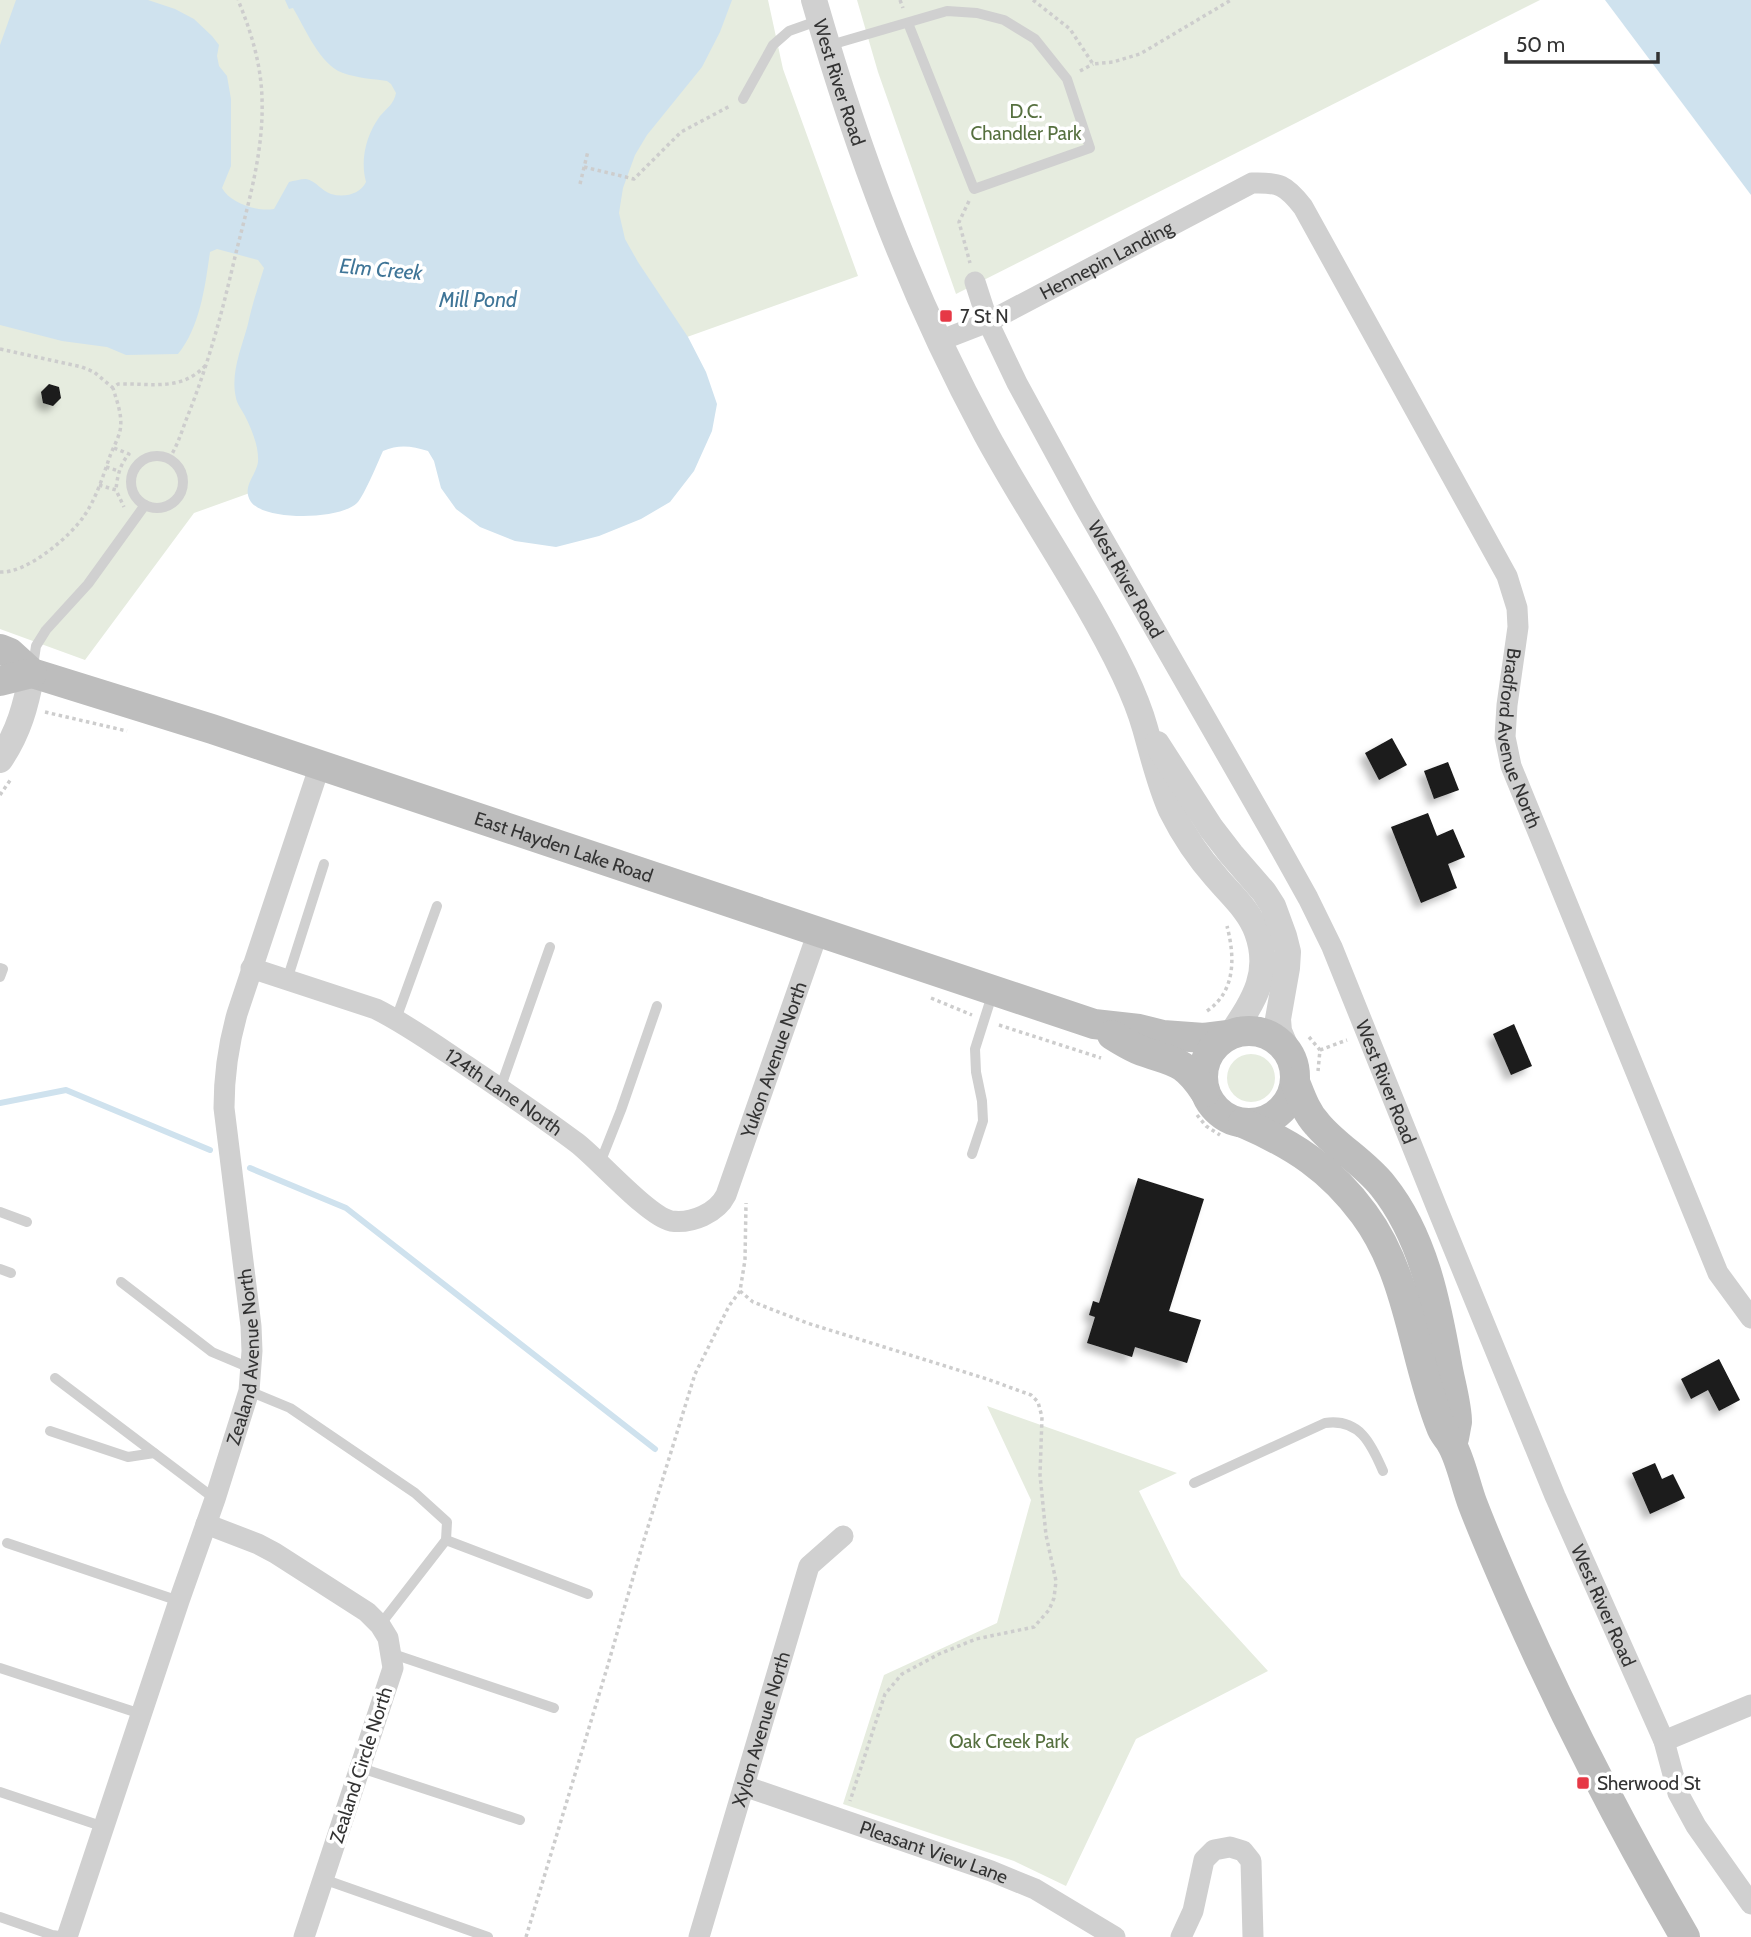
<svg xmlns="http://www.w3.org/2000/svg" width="1751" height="1937" viewBox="0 0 1751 1937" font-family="Cabin,sans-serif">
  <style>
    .green { fill: #e6ecdf }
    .water { fill: #cfe2ee }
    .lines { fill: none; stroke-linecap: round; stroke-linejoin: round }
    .stream { stroke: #cfe2ee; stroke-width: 6 }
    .building { fill: #1a1a1a; filter: url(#shadow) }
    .path { stroke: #cdcdcd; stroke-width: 3.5; stroke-dasharray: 3.5 3.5; stroke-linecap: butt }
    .service { stroke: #d0d0d0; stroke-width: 10 }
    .minor { stroke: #d0d0d0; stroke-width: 21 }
    .tertiary { stroke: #d0d0d0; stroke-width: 26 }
    .secondary { stroke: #bdbdbd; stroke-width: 30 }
    .poi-dot { fill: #e63946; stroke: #fff; stroke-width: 2.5 }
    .labels { text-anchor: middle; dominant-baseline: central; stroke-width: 7; stroke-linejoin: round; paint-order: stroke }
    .street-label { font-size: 19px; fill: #333; stroke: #fff }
    .park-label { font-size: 19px; fill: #56703f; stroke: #fff }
    .poi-label { font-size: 19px; fill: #333; stroke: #fff; text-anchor: start }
    .water-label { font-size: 21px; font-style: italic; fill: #3f7597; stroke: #fff }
  </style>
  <defs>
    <filter id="shadow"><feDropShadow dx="-6" dy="6" stdDeviation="3.5" flood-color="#0004"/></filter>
  </defs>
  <rect width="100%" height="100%" fill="#fff"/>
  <g class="green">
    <path d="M 0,0 L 768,0 L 783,69 L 858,276 L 194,513 L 85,660 L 0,629 Z"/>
    <path d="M 857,0 L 1540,0 L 956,294 L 878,72 Z"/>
    <circle cx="1251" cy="1078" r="24"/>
    <path d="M 987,1406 L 1177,1473 L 1139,1491 L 1181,1576 L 1268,1671 L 1136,1739 L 1066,1886 L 1014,1861 L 843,1804 L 884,1675 L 997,1623 L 1031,1500 Z"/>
  </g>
  <g class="water">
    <path d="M 16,0 L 148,0 L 175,9 L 194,19 L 212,36 L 219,45 L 217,56 L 219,66 L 227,76 L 231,99 L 231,166 L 222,188 C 230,203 257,212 274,209 L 289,182 C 294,181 300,179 306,179 C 316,181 322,191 331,194 C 345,198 360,194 366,182 C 360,160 366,135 380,116 C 387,108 394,104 396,93 L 391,84 L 387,81 C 373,79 357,78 343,73 C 320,65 305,28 293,8 L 289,9 L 285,0 L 732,0 L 720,32 L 702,67 L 647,135 L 635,155 L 623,188 L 619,213 L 625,239 L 638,262 L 688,337 L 706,372 L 717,404 L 712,431 L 694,471 L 670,502 L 641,519 L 599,536 L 556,547 L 515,541 L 480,527 L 456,509 L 441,488 L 434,461 L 428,451 C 412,446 399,444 383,451 C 378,462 364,496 357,503 C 340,520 265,521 251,502 C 241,487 256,476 258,462 C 259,447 252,430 245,416 C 242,410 237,404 236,398 C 230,373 242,347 248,324 C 252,305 258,287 264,268 L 258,260 L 217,249 L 210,252 C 205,287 200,327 178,354 L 126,355 L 107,347 L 62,341 L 0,325 L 0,45 Z"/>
    <path d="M 1605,0 L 1751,0 L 1751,195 Z"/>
  </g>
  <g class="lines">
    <g class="stream">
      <path d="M 0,1103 L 66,1090 L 210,1150"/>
      <path d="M 250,1168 L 346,1208 L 655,1449"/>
    </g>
  </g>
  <g class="building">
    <path d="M 49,384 L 59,387 L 61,398 L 53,406 L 43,403 L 41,392 Z"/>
    <path d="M 1392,738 L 1407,765 L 1379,780 L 1365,753 Z"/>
    <path d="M 1448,762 L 1459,790 L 1434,799 L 1424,771 Z"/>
    <path d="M 1428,813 L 1437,836 L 1453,829 L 1465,857 L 1448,864 L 1457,888 L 1421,903 L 1391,827 Z"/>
    <path d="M 1514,1024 L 1532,1066 L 1511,1075 L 1493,1034 Z"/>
    <path d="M 1138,1178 L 1204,1199 L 1169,1311 L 1201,1320 L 1187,1363 L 1135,1347 L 1132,1357 L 1087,1343 L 1095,1317 L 1089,1315 L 1093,1301 L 1099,1303 Z"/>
    <path d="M 1719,1359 L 1740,1400 L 1719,1411 L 1708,1390 L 1691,1399 L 1681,1379 Z"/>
    <path d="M 1655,1463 L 1662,1479 L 1673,1474 L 1685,1498 L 1650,1514 L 1632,1473 Z"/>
  </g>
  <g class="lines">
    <g class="path">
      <path d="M 900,0 L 903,8"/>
      <path d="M 1033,0 L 1070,29 L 1093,64 L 1113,62 L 1140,54 L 1231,0"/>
      <path d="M 1080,71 L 1093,64"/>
      <path d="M 584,167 L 634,179 L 681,132 L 730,106"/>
      <path d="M 580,184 L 588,151"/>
      <path d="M 969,201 L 959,222 L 970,263"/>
      <path d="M 0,349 L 82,367 L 94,372 L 113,388"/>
      <path d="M 114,448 L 129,454 C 120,464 117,477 116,490"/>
      <path d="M 169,459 C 178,445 182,430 188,415 C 208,365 222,313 234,261 C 247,207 264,154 262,98 C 261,64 251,31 238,0"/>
      <path d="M 106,467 L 119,471"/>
      <path d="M 99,485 L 116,490 L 124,507"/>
      <path d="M 0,572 C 26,574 70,537 84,516 C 96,499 103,476 110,456 C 113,448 118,439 120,431 C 123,416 117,402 113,388 L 118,384 C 151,383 181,392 206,365"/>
      <path d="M 45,712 L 127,731"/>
      <path d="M 0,795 L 11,779"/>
      <path d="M 931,998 L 972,1015"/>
      <path d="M 1207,1011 C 1236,991 1235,957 1227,926"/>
      <path d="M 999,1025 L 1101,1058"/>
      <path d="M 1309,1037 L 1320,1050 L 1318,1071"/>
      <path d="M 1320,1050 L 1347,1040"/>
      <path d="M 1197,1115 L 1206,1126 L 1220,1135"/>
      <path d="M 740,1291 L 753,1302 L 807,1323 L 987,1379 L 1031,1395 L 1038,1402 L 1042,1417 L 1040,1475 L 1046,1535 L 1056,1581 L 1054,1598 L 1049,1610 L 1034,1627 L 976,1639 L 939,1654 L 902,1674 L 885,1694 L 850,1801"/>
      <path d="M 526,1937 L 607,1668 L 643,1543 L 695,1374 L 729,1306 L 740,1291 L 745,1260 L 746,1203"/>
    </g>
    <g class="service">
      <path d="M 827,46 L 947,11 L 977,13 L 1004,20 L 1035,39 L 1067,79 L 1090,148 L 974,189 L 908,23"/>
      <path d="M 743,99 L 773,45 L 789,31 L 820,20"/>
      <circle cx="157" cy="482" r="26"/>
      <path d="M 33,666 L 36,646 L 46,630 L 88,584 L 145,505"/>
      <path d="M 0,968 L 3,969 L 0,977"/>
      <path d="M 287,980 L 324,864"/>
      <path d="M 396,1019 L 437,906"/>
      <path d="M 500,1089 L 550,947"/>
      <path d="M 972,1154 L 983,1121 L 982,1101 L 976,1072 L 975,1049 L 993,992"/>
      <path d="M 600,1163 L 621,1110 L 657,1006"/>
      <path d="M 0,1212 L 27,1222"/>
      <path d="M 0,1269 L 11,1273"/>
      <path d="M 121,1282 L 212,1352 L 250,1368"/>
      <path d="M 55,1378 L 215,1499"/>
      <path d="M 249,1391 L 290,1408 L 415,1493 L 447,1522 L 446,1540"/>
      <path d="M 50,1431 L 128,1457 L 154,1453"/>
      <path d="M 1194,1483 L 1325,1423 C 1359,1418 1371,1443 1383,1471"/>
      <path d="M 7,1543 L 179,1601"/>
      <path d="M 380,1625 L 446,1540 L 588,1594"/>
      <path d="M 390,1653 L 554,1708"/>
      <path d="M 0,1668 L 141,1714"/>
      <path d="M 361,1768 L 520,1820"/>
      <path d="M 0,1792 L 104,1827"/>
      <path d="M 323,1879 L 488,1937"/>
      <path d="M 0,1917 L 52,1935 L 67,1937"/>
    </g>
    <g class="minor">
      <path id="s1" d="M 975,282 L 988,322 L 1017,383 L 1083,504 L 1275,839 L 1308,898 L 1332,947 L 1437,1208 L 1555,1496 L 1664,1741 L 1678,1793 L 1696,1826 L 1751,1904"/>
      <path id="s2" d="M 939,341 L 988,322 L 1252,183 C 1279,182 1286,185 1303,207 L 1507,576 L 1517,608 L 1518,627 L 1507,705 L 1505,737 L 1511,766 L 1718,1273 L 1751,1318"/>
      <path id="s3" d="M 251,968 L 376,1009 C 408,1025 437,1046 467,1066 C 504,1091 541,1116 577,1143 C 599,1160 648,1216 671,1221 C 692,1224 717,1213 726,1195 L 818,932"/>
      <path d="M 206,1524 L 258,1544 L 275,1553 L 367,1612 L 380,1625 L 388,1638 L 393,1668 L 304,1937"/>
      <path d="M 1664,1741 L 1751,1705"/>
      <path id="s4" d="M 744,1786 L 991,1871 L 1035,1889 L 1115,1937"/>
      <path id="s5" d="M 67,1937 L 179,1601 L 215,1499 L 249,1391 L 252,1351 L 251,1326 L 224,1108 C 224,1075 228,1046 237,1014 L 320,765"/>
      <path id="s6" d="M 699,1937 L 809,1566 L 843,1536"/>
      <path d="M 1181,1937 L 1193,1911 L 1204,1860 L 1214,1850 L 1230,1847 L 1243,1851 L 1251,1861 L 1253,1937"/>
    </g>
    <g class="tertiary">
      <path id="s7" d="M 814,0 C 858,153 910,293 986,434 C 1030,515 1084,591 1124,674 C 1132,691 1140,710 1145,728 C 1153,756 1159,783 1171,810 C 1183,834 1198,857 1216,877 C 1231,895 1249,910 1257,932 C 1272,973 1254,1000 1232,1033"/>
      <path d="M 1157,744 L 1211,828 L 1231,854 L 1264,892 L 1273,906 L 1284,936 L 1288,952 L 1287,968 L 1278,1019 L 1279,1031 L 1288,1052"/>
      <path d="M 0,760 C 19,732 26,705 32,673"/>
    </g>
    <g class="secondary">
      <path id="s8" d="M 0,649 L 10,653 L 32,673 L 212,729 L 1094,1024 L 1139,1029 L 1163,1035 L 1204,1038 L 1228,1035"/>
      <path d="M 0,681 L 32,673"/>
      <circle cx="1249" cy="1077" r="46"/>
      <path d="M 1112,1035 C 1120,1040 1128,1045 1137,1049 C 1172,1063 1182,1057 1205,1092"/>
      <path d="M 1295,1082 C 1301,1097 1306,1112 1317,1124 C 1336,1147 1364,1162 1383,1186 C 1423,1236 1436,1302 1447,1364 C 1450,1382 1457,1405 1457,1422 C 1456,1427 1455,1433 1454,1438"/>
      <path d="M 1243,1123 C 1294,1145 1331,1169 1364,1214 C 1410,1276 1413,1357 1441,1427 C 1443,1434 1449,1438 1452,1445 C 1461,1461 1466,1487 1473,1505 C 1486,1539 1501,1573 1516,1607 C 1566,1720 1623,1830 1685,1937"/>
    </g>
  </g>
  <g class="poi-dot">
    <rect x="939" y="309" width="14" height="14" rx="3.5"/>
    <rect x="1576" y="1776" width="14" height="14" rx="3.5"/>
  </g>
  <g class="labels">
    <g class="street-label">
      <text stroke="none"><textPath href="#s7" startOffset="86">West River Road</textPath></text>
      <text stroke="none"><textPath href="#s2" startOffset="186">Hennepin Landing</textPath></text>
      <text stroke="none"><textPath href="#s1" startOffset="334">West River Road</textPath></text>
      <text stroke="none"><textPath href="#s2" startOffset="999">Bradford Avenue North</textPath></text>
      <text stroke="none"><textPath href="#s8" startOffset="600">East Hayden Lake Road</textPath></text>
      <text stroke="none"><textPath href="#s3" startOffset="704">Yukon Avenue North</textPath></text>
      <text stroke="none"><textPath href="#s1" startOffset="901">West River Road</textPath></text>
      <text stroke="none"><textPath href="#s3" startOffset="284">124th Lane North</textPath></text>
      <text stroke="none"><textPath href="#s5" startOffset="609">Zealand Avenue North</textPath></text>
      <text stroke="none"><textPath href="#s1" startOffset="1468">West River Road</textPath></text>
      <text stroke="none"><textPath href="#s6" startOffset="217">Xylon Avenue North</textPath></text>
      <text transform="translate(361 1765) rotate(-72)">Zealand Circle North</text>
      <text stroke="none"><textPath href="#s4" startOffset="201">Pleasant View Lane</textPath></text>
    </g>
    <g class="park-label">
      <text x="1026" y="111">D.C.<tspan x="1026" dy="22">Chandler Park</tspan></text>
      <text x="1009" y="1741">Oak Creek Park</text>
    </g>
    <g class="poi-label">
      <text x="960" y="316">7 St N</text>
      <text x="1597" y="1783">Sherwood St</text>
    </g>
    <g class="water-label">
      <text transform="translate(381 269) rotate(5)">Elm Creek</text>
      <text x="478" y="299">Mill Pond</text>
    </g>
  </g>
  <path d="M1506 52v10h152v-10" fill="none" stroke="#333333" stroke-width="3.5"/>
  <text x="1516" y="52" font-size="21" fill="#333333" stroke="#ffffff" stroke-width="5" paint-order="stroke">50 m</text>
</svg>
